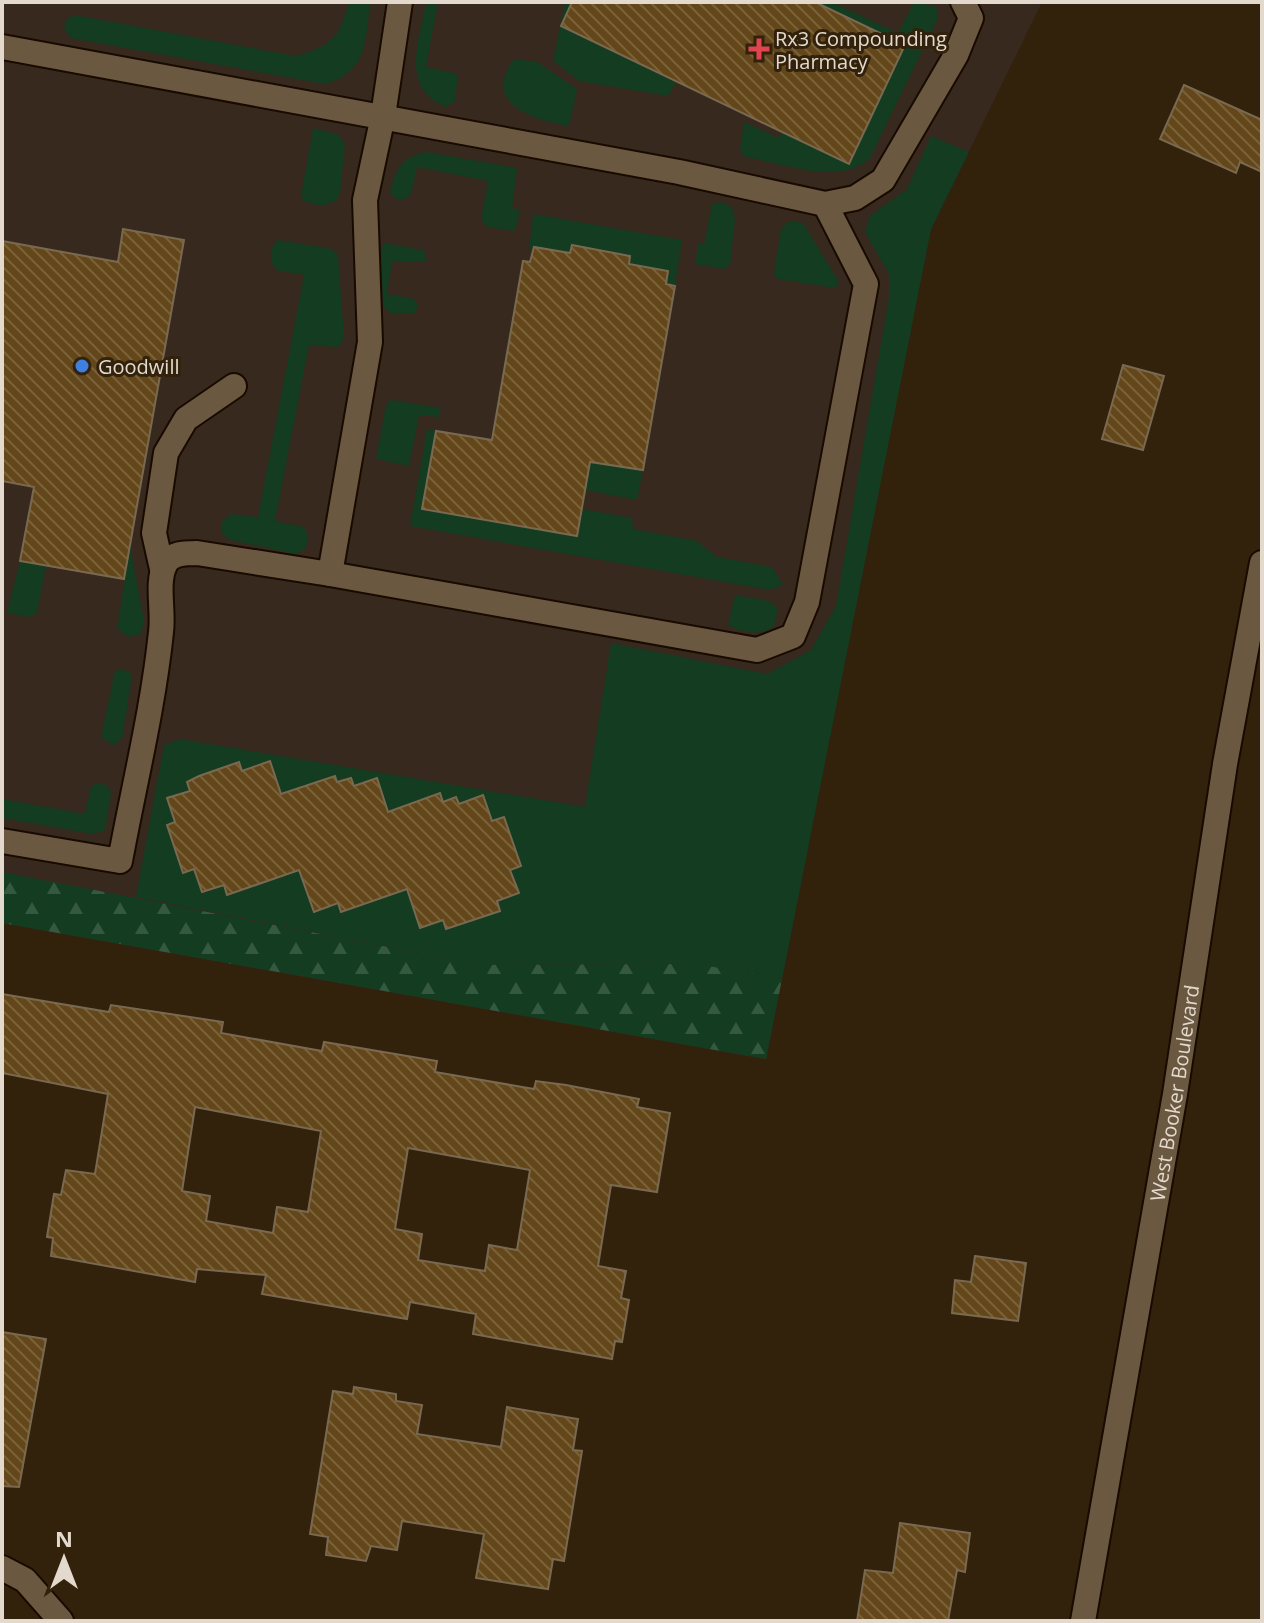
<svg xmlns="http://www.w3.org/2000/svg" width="1264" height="1623" viewBox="0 0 1264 1623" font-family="'Open Sans',sans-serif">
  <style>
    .commercial { fill: #38291e }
    .grass { fill: #133c21 }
    .forest { fill: url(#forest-firs) }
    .building { fill: url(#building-back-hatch); stroke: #7a6951; stroke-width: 2; fill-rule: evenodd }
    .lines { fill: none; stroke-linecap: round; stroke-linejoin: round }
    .minor-casing { stroke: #190a00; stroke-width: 28 }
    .minor { stroke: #6a5841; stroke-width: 24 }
    .health-dot { fill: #e0444e; stroke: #32220c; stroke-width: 3 }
    .shop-dot { fill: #3f7fe0; stroke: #32220c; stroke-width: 3 }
    .labels { text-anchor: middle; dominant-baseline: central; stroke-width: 6; stroke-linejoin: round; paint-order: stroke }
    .poi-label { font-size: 20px; fill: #e3d9cc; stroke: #32220c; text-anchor: start }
    .street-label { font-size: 20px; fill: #e3d9cc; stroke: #32220c }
  </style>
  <defs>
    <pattern id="forest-firs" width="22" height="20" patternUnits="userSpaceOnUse" patternTransform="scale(2)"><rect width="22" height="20" fill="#133c21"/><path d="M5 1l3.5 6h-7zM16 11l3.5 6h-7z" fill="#355840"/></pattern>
    <pattern id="building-back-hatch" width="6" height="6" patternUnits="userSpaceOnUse" patternTransform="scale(2)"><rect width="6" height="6" fill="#63471a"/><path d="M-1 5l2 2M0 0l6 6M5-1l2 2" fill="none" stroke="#79613a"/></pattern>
  </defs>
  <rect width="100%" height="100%" fill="#32220c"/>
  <path class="commercial" d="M 2,2 L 1042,2 L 931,229 L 766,1059 L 2,923 Z"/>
  <g class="grass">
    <path d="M 349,2 L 371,2 C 364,42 369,71 325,84 L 71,38 L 64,29 L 66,20 L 75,15 L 295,56 C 331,46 339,39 349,2 Z"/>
    <path d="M 426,2 L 438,2 L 426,67 L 458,74 L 455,101 L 446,107 C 400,88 419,41 426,2 Z"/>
    <path d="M 565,2 L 572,2 L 561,27 L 676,82 L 668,96 L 579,81 L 553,61 Z"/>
    <path d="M 815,2 L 832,2 L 898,33 L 914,2 L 936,6 L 938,18 L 870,158 C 841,187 781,163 745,157 L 740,150 L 744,122 L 779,138 L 782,132 L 849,164 L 905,45 Z"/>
    <path d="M 514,59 L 537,62 L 577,89 L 569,126 C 533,120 481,104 514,59 Z"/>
    <path d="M 313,128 L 338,134 L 345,144 L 340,193 L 336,201 L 322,206 L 304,201 L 301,196 Z"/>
    <path d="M 931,136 L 969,152 L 931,229 L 782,979 L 697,964 L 480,965 L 136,897 L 164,745 L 180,739 L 585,807 L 611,643 L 767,674 L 811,650 L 836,606 L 889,297 L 889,274 L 865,232 L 870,216 L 907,189 Z"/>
    <path d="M 427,152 L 517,168 L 512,208 L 520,210 L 515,231 L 487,227 L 481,219 L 488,181 L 417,167 L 411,194 L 404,200 L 396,199 L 390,192 C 396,169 402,156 427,152 Z"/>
    <path d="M 721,202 L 732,207 L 735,220 L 730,265 L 724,269 L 695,264 L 698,244 L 704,244 L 712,204 Z"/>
    <path d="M 533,214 L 682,240 L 675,286 L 666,284 L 668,271 L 629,264 L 629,256 L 572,245 L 570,253 L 535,247 L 529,250 Z"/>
    <path d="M 789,221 L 803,223 L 839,282 L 835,288 L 777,279 L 774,273 L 781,228 Z"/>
    <path d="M 278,240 L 332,249 L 338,256 L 344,338 L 338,347 L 309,345 L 275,521 L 304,527 L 308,535 L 306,548 L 296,554 L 230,540 L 221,533 L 221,522 L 232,514 L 258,517 L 304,275 L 276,270 C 269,258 268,250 278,240 Z"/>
    <path d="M 385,243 L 423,250 L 426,255 L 425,262 L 392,261 L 387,294 L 414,299 L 418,306 L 415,313 L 391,313 L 383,306 L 381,248 Z"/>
    <path d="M 391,400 L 441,408 L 439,417 L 419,415 L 409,466 L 376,459 L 386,405 Z"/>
    <path d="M 427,429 L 436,431 L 423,509 L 576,536 L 582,509 L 632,518 L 633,529 L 697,541 L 717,557 L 772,567 L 783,585 L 770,590 L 410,526 Z"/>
    <path d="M 590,462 L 643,470 L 637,500 L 585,490 Z"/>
    <path d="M 130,546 L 144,621 L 141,634 L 128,637 L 117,629 Z"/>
    <path d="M 20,561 L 46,566 L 37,613 L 30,617 L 7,613 Z"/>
    <path d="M 735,595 L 770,601 L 778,609 L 774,626 C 762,636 741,634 728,624 Z"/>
    <path d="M 124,669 L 132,675 L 122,739 L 113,745 L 101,737 L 115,671 Z"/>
    <path d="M 99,783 L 108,786 L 111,794 L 105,830 L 93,834 L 2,818 L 2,799 L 85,814 L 91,786 Z"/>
  </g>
  <path class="forest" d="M 2,872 L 480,965 L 697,964 L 782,979 L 766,1059 L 2,923 Z"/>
  <g class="building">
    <path d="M 572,2 L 815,2 L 905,45 L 849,164 L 561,26 Z"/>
    <path d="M 1184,85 L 1262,120 L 1262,172 L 1240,162 L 1236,173 L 1160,139 Z"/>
    <path d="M 123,229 L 184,240 L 124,579 L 20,561 L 34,487 L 2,481 L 2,241 L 118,262 Z"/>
    <path d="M 572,245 L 630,256 L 629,264 L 668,271 L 666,284 L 675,286 L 643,470 L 590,462 L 577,536 L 422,509 L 436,431 L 492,440 L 523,261 L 530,262 L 534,247 L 570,253 Z"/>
    <path d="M 1123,365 L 1164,376 L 1143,450 L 1102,439 Z"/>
    <path d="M 270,761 L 281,794 L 335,776 L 337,782 L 351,778 L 354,786 L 377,778 L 388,812 L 440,793 L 443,802 L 456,797 L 459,804 L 483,795 L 492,821 L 504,817 L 521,866 L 510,870 L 519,893 L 497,901 L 500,911 L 446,929 L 443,920 L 420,928 L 407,889 L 341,912 L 338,903 L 314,912 L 299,870 L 227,895 L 224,885 L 202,892 L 194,869 L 183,873 L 167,825 L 175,822 L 167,798 L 190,791 L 187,782 L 199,776 L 239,762 L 242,771 Z"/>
    <path d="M 2,994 L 109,1012 L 111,1005 L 223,1022 L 221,1033 L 322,1051 L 324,1042 L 437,1061 L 435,1072 L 534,1089 L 536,1081 L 566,1085 L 639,1099 L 637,1107 L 670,1113 L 657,1192 L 611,1185 L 598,1266 L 626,1271 L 621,1298 L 629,1300 L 622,1342 L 615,1341 L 612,1359 L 473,1334 L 476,1314 L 410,1302 L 407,1319 L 262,1294 L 266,1275 L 197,1269 L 195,1282 L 51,1256 L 53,1238 L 47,1237 L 54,1194 L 61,1195 L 66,1170 L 95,1174 L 108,1094 L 2,1073 ZM 195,1107 L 321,1131 L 308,1212 L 277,1207 L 273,1233 L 206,1221 L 210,1196 L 182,1191 ZM 408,1148 L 530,1170 L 517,1250 L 489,1245 L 485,1271 L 418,1260 L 422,1234 L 395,1229 Z"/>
    <path d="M 975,1256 L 1026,1263 L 1018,1321 L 952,1313 L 955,1280 L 971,1282 Z"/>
    <path d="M 2,1332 L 46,1339 L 19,1487 L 2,1486 Z"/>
    <path d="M 354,1387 L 396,1394 L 396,1401 L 422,1405 L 417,1434 L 501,1447 L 507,1407 L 578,1419 L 573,1450 L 582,1451 L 564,1561 L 553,1559 L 548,1589 L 476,1578 L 484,1534 L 402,1521 L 397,1550 L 371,1546 L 366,1561 L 326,1555 L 328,1537 L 310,1534 L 333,1391 L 353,1394 Z"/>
    <path d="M 900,1523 L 970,1533 L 965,1572 L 957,1570 L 948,1621 L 857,1621 L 865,1570 L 893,1573 Z"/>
  </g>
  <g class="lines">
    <defs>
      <g id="minor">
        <path d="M 2,47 L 679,172 L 825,204 L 855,198 L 883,180 L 956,55 L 971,18 L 963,2"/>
        <path d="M 162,569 L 154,533 L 166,453 L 186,419 L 234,386"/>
        <path d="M 330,574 L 757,650 L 793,636 L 807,602 L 866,284 L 825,204"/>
        <path d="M 2,841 L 120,861 C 134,785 153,709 161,632 C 164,611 156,583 165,565 C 170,553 185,553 197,553 L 330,574 L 370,342 L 365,200 L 383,116 L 400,2"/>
        <path d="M 2,1568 L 25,1580 L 61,1621"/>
        <path id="s1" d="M 1083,1621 L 1175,1094 L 1225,764 L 1262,563"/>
      </g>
    </defs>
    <use href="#minor" class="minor-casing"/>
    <use href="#minor" class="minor"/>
  </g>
  <path class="health-dot" d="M755 37h8v8h8v8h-8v8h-8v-8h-8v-8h8z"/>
  <circle class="shop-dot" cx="82" cy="366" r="8"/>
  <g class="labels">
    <g class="poi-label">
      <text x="775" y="38">Rx3 Compounding<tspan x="775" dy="23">Pharmacy</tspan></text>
      <text x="98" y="366">Goodwill</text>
    </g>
    <g class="street-label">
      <text stroke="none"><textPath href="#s1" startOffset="536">West Booker Boulevard</textPath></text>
    </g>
  </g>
  <rect width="1264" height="1623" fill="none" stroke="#e3d9cc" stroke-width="8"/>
  <g transform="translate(64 1559)" stroke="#32220c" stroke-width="6" paint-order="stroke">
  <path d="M0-6L14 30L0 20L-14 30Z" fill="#e3d9cc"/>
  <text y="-12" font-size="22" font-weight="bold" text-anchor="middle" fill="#e3d9cc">N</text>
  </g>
</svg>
